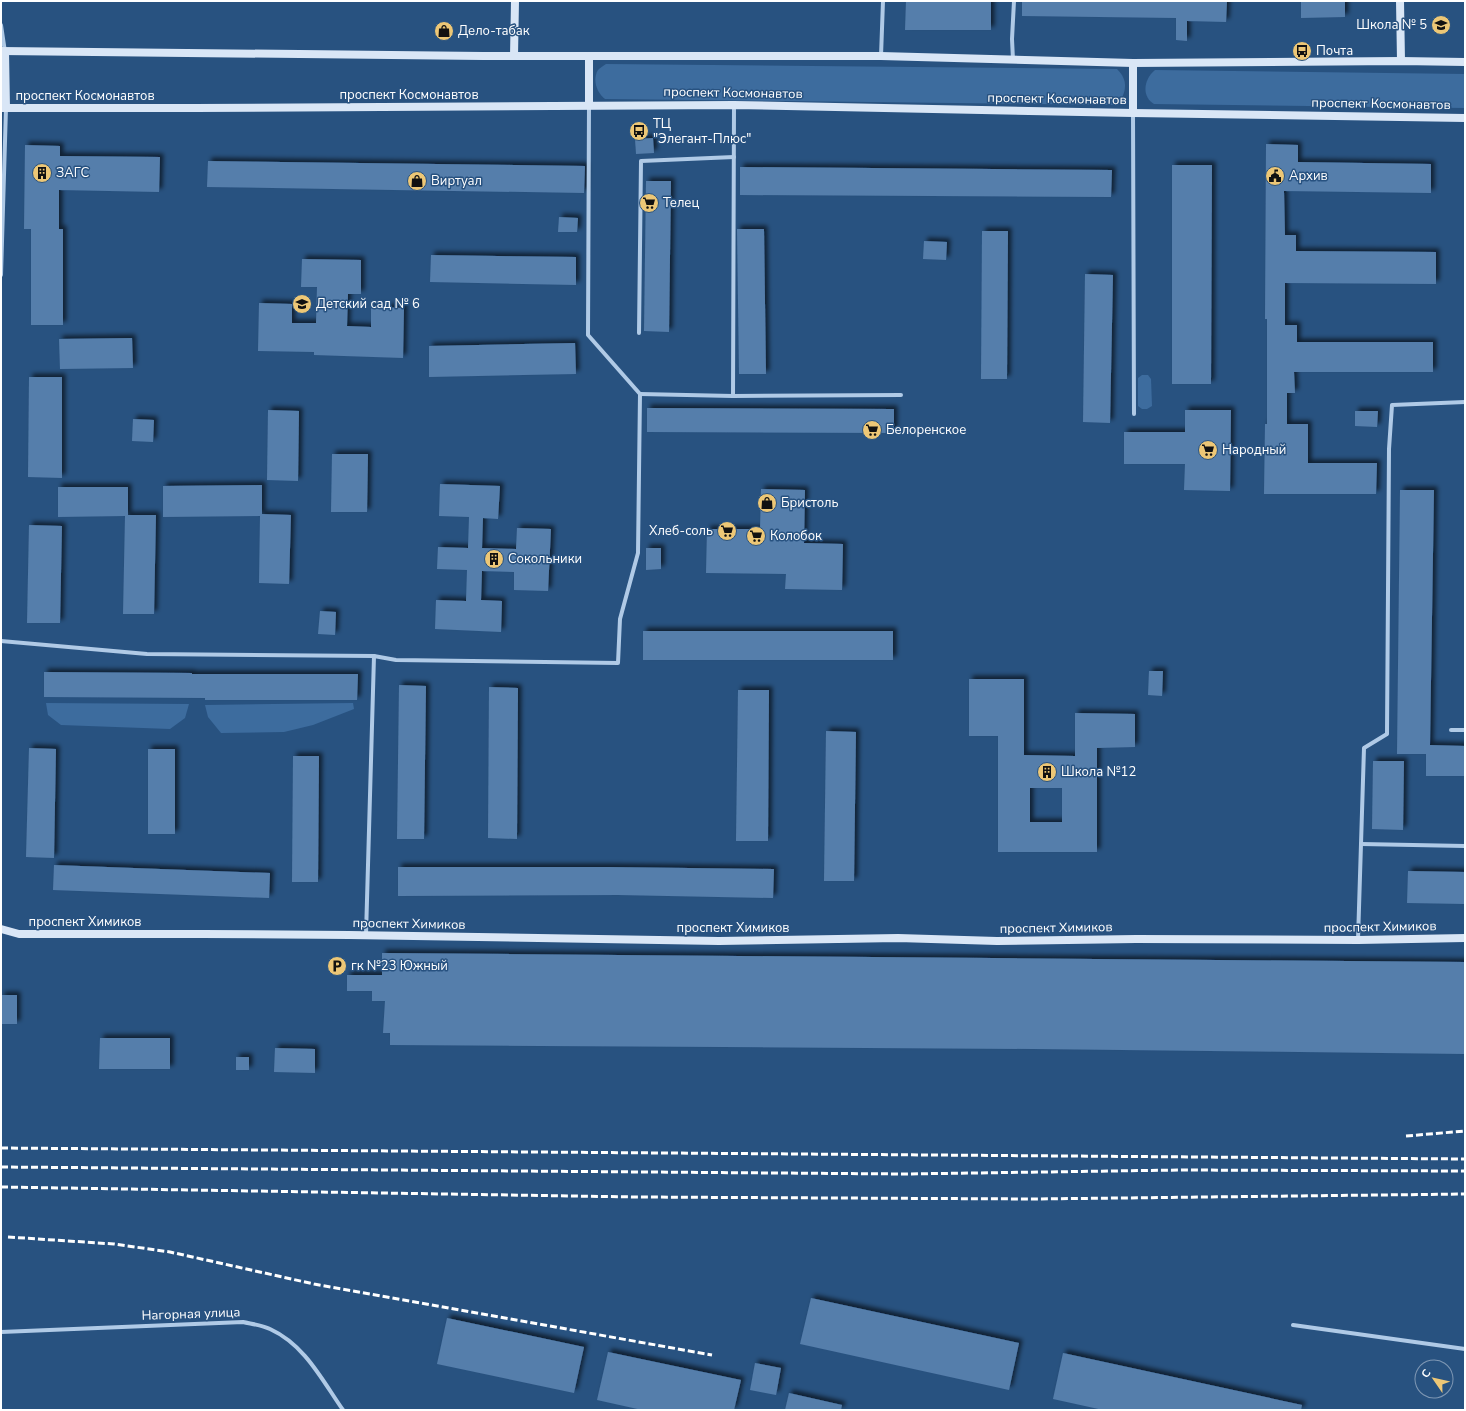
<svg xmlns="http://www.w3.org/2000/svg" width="1466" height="1411" viewBox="0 0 1466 1411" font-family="'Nunito Sans',sans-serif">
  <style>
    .green { fill: #3d6c9e }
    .building { fill: #557eab; fill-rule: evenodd; filter: url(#shadow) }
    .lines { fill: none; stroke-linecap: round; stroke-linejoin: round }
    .street { stroke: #b0cae6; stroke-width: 4 }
    .secondary { stroke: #d9e6f6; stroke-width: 8 }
    .rail { stroke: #fff; stroke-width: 3; stroke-dasharray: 7 3; stroke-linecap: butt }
    .labels { text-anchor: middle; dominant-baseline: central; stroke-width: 3; stroke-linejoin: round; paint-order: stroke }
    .poi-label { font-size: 13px; fill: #fff; stroke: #285280; text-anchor: start }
    .street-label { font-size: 13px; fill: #fff; stroke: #285280 }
  </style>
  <defs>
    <filter id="shadow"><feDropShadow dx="3.5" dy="-3.5" stdDeviation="2" flood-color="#0009"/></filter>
  </defs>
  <rect width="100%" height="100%" fill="#285280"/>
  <g class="green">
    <path d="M 606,64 L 1117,69 C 1129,81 1126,92 1118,105 L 605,99 C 597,93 592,80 598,70 C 600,68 603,66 606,64 Z"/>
    <path d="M 1155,70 L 1465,74 L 1465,108 L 1154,104 C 1141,96 1144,79 1155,70 Z"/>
    <path d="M 1142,375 L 1148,375 L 1151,379 L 1152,406 L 1147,409 L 1142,409 L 1138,406 L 1138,378 Z"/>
    <path d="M 46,703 L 189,704 L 185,718 L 170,729 L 61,725 L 48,715 Z"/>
    <path d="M 353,703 L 354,709 L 313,725 L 284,732 L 221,733 L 208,717 L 205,705 Z"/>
  </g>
  <g class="building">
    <path d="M 906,1 L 991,1 L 991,30 L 905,30 Z"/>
    <path d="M 1022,1 L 1227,1 L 1226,22 L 1187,21 L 1187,41 L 1176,40 L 1176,18 L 1022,16 Z"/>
    <path d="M 1301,1 L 1345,1 L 1345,17 L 1301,18 Z"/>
    <path d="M 653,138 L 654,153 L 636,154 L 635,139 Z"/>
    <path d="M 1266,144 L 1298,145 L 1298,162 L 1431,164 L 1431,193 L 1284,191 L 1285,235 L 1296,235 L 1296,251 L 1436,252 L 1436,284 L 1285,283 L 1285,325 L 1297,325 L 1297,342 L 1433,342 L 1433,372 L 1294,372 L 1295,393 L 1287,393 L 1287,424 L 1308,424 L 1308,463 L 1377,463 L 1376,494 L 1264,494 L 1265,424 L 1267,424 L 1267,319 L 1265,319 Z"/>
    <path d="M 25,145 L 60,146 L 60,156 L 160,157 L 159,192 L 59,190 L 59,229 L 63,229 L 63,325 L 31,325 L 31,229 L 24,229 Z"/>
    <path d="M 208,161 L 585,166 L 584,193 L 207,187 Z"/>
    <path d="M 1172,165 L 1212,165 L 1211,384 L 1172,384 Z"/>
    <path d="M 740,167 L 1112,170 L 1111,197 L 740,195 Z"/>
    <path d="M 646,181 L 671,181 L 669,332 L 644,331 Z"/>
    <path d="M 559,217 L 578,218 L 577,232 L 558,232 Z"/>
    <path d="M 737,229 L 764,229 L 766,374 L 739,374 Z"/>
    <path d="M 982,231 L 1008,231 L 1007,379 L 981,379 Z"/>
    <path d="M 924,241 L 947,242 L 946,260 L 923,259 Z"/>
    <path d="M 431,255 L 576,257 L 576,285 L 430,282 Z"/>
    <path d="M 302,259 L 361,260 L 361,294 L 348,294 L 347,326 L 371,327 L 371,307 L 404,308 L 403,358 L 314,355 L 314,352 L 258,351 L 259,303 L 292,304 L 292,323 L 316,323 L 317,287 L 301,287 Z"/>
    <path d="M 1085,274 L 1113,275 L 1110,423 L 1083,422 Z"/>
    <path d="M 132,338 L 133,368 L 60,369 L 59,339 Z"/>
    <path d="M 575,343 L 576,374 L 429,377 L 429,346 Z"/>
    <path d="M 29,377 L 62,377 L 62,478 L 28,477 Z"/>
    <path d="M 647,408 L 894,409 L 894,433 L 647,432 Z"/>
    <path d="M 268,410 L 299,411 L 298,481 L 267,480 Z"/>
    <path d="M 1185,410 L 1231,410 L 1230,491 L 1184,490 L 1185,464 L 1124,464 L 1124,432 L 1185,432 Z"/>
    <path d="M 1355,411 L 1378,411 L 1377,427 L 1355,426 Z"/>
    <path d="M 133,419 L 154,420 L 153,442 L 132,441 Z"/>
    <path d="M 332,454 L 368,454 L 367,512 L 331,512 Z"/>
    <path d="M 440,484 L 500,486 L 498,519 L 483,518 L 482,548 L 516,549 L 517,528 L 551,529 L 548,591 L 514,590 L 514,572 L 482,571 L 481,600 L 502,601 L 501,632 L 435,629 L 436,600 L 466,601 L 467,570 L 437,569 L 438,547 L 468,548 L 469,517 L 439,516 Z"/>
    <path d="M 262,485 L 262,514 L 291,515 L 289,584 L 259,583 L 260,516 L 163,517 L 163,486 Z"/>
    <path d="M 58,487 L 128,487 L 128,515 L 156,515 L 154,614 L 123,614 L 125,516 L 58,517 Z"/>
    <path d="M 761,489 L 805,490 L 804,543 L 843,544 L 842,590 L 785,589 L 786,574 L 706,573 L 707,529 L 760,529 Z"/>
    <path d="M 1400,490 L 1434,490 L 1430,745 L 1465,746 L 1465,776 L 1426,776 L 1426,754 L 1397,754 Z"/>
    <path d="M 29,525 L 62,526 L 60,623 L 27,623 Z"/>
    <path d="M 646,548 L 661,548 L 661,569 L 646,570 Z"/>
    <path d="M 320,611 L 336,612 L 335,635 L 318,634 Z"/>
    <rect x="643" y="631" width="250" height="29"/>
    <path d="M 1149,671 L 1163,671 L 1162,696 L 1148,695 Z"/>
    <path d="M 44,672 L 192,673 L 192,674 L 358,674 L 357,700 L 205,700 L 205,698 L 44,697 Z"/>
    <path d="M 969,679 L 1024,679 L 1024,755 L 1075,756 L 1075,713 L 1135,714 L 1135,747 L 1097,748 L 1097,852 L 998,852 L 998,736 L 969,736 ZM 1030,788 L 1062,788 L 1062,822 L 1030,822 Z"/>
    <path d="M 399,685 L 426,686 L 424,839 L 397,839 Z"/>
    <path d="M 489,687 L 518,688 L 517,839 L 488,838 Z"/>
    <path d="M 738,690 L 769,690 L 768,841 L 736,841 Z"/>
    <path d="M 826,731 L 856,732 L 854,881 L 824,881 Z"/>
    <path d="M 29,748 L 56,749 L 54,858 L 26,857 Z"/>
    <rect x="148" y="749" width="27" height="85"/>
    <path d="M 293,756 L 319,756 L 318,882 L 292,882 Z"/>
    <path d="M 1373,761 L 1404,761 L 1403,830 L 1372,829 Z"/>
    <path d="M 54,865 L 270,873 L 269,898 L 53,890 Z"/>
    <path d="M 398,867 L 609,867 L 774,869 L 773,898 L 618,895 L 398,896 Z"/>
    <path d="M 1408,871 L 1465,872 L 1465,904 L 1407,903 Z"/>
    <path d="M 382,953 L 1465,962 L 1465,1054 L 1034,1049 L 390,1045 L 390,1033 L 383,1033 L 385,1001 L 372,1001 L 372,991 L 347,991 L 347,975 L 382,975 Z"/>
    <rect x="1" y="995" width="16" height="29"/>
    <path d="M 100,1038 L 170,1038 L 170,1069 L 99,1069 Z"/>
    <path d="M 275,1048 L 315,1049 L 315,1073 L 274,1072 Z"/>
    <rect x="236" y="1057" width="13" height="13"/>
    <path d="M 811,1298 L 1019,1343 L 1009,1390 L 800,1344 Z"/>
    <path d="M 447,1318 L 584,1347 L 574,1393 L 437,1364 Z"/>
    <path d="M 608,1352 L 741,1380 L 734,1410 L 642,1410 L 597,1400 Z"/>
    <path d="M 1063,1353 L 1302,1405 L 1301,1410 L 1103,1410 L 1053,1399 Z"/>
    <path d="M 755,1363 L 781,1368 L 776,1395 L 750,1390 Z"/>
    <path d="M 789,1393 L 842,1405 L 841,1410 L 785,1410 Z"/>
  </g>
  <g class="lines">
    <g class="street">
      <path d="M 1,25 L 5,52"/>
      <path d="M 881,56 L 883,1"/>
      <path d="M 1013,60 L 1012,39 L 1014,1"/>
      <path d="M 734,105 L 733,396 L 901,395"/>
      <path d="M 1133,113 L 1134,414"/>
      <path d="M 1,275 L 6,108"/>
      <path d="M 639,333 L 641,161 L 734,157"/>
      <path d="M 640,394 L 733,396"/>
      <path d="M 1,641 L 147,654 L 374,656 L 396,660 L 618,663 L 620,619 L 638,553 L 640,394 L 588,335 L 589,105"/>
      <path d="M 1451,730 L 1465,730"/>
      <path d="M 1361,844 L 1465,846"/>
      <path d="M 366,935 L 374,656"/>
      <path d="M 1358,940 L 1364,748 L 1387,734 L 1389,449 L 1392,405 L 1465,402"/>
      <path d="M 1293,1325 L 1465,1349"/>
      <path d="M 1,1332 L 243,1322 C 252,1324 262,1325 270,1329 C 305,1345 322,1380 343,1410"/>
    </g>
    <g class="secondary">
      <path d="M 1400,1 L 1401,61"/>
      <path d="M 1,51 L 483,56 L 881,56 L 1133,63 L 1401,61 L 1465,62"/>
      <path d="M 5,52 L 6,108"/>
      <path d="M 514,56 L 515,1"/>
      <path d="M 589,56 L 589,105"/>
      <path d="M 1133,63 L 1133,113"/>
      <path d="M 1,108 L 194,108 L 734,105 L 1133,113 L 1465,118"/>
      <path d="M 1,929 L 19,934 L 202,934 L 349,935 L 719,941 L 898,938 L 997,941 L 1136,939 L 1358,940 L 1465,938"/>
    </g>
    <g class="rail">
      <path d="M 1406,1136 L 1465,1131"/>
      <path d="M 1,1148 L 1465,1159"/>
      <path d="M 1,1167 L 905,1174 L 1181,1170 L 1465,1171"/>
      <path d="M 1,1187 L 636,1197 L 1035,1199 L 1465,1194"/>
      <path d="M 8,1237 L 114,1244 L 170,1252 L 314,1284 L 712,1355"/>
    </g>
  </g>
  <defs>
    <symbol id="school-disc" viewBox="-11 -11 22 22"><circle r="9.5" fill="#edc776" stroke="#285280"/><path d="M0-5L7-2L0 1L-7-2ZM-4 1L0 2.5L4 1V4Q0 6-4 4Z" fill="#111"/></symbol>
    <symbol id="shop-disc" viewBox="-11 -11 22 22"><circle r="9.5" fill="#edc776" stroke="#285280"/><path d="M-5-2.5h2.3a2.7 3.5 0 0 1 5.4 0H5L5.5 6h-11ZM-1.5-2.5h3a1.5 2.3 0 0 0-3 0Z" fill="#111"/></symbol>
    <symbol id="bus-disc" viewBox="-11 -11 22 22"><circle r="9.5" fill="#edc776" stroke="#285280"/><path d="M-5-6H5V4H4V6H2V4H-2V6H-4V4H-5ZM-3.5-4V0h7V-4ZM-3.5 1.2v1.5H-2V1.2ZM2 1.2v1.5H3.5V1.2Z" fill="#111"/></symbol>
    <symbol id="building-disc" viewBox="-11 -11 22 22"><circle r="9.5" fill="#edc776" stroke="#285280"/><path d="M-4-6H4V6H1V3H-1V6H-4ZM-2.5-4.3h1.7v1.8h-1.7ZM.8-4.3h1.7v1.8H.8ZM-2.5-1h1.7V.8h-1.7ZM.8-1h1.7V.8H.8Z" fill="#111"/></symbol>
    <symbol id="civic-disc" viewBox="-11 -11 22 22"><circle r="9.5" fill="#edc776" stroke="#285280"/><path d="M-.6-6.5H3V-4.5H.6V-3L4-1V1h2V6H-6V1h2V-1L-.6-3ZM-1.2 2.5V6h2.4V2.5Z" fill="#111"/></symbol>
    <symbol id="supermarket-disc" viewBox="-11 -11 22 22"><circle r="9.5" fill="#edc776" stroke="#285280"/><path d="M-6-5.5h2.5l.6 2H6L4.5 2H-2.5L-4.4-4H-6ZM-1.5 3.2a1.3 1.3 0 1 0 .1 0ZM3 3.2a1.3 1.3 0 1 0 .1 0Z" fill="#111"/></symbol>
    <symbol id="parking-disc" viewBox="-11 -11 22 22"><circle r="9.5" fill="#edc776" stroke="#285280"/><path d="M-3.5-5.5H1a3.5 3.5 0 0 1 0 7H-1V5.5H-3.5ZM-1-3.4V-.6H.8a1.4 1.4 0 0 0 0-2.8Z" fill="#111"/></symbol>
  </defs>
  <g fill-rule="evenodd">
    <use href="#school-disc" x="1430" y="14" width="22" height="22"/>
    <use href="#shop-disc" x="433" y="20" width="22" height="22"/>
    <use href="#bus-disc" x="1291" y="40" width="22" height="22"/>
    <use href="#bus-disc" x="628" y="120" width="22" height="22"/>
    <use href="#building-disc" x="31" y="162" width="22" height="22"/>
    <use href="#civic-disc" x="1264" y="165" width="22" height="22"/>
    <use href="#shop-disc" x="406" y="170" width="22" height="22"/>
    <use href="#supermarket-disc" x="638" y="192" width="22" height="22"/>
    <use href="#school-disc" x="291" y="293" width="22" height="22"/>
    <use href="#supermarket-disc" x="861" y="419" width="22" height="22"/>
    <use href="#supermarket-disc" x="1197" y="439" width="22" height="22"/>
    <use href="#shop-disc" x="756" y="492" width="22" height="22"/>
    <use href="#supermarket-disc" x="716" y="520" width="22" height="22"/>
    <use href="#supermarket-disc" x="745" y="525" width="22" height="22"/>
    <use href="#building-disc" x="483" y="548" width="22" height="22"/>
    <use href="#building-disc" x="1036" y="761" width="22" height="22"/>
    <use href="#parking-disc" x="326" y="955" width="22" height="22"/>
  </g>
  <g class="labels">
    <g class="poi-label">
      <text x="1427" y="25" text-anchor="end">Школа № 5</text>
      <text x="458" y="31">Дело-табак</text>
      <text x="1316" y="51">Почта</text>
      <text x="653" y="124">ТЦ<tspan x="653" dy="15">"Элегант-Плюс"</tspan></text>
      <text x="56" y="173">ЗАГС</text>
      <text x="1289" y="176">Архив</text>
      <text x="431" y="181">Виртуал</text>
      <text x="663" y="203">Телец</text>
      <text x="316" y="304">Детский сад № 6</text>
      <text x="886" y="430">Белоренское</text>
      <text x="1222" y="450">Народный</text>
      <text x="781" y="503">Бристоль</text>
      <text x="713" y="531" text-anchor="end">Хлеб-соль</text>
      <text x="770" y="536">Колобок</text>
      <text x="508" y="559">Сокольники</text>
      <text x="1061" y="772">Школа №12</text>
      <text x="351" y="966">гк №23 Южный</text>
    </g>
    <g class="street-label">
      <text transform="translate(733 93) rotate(1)">проспект Космонавтов</text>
      <text x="409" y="95">проспект Космонавтов</text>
      <text x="85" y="96">проспект Космонавтов</text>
      <text transform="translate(1057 99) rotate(1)">проспект Космонавтов</text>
      <text transform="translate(1381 104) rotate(1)">проспект Космонавтов</text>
      <text x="85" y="922">проспект Химиков</text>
      <text transform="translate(409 924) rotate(1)">проспект Химиков</text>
      <text transform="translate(1380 927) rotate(-1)">проспект Химиков</text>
      <text x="733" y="928">проспект Химиков</text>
      <text transform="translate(1056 928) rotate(-1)">проспект Химиков</text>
      <text transform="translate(191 1314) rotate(-2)">Нагорная улица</text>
    </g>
  </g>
  <rect width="1466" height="1411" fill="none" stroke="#ffffff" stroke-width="4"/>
  <g transform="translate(1434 1379) rotate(304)"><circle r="19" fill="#285280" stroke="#7e97b3"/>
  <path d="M0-3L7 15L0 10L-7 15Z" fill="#edc776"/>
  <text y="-6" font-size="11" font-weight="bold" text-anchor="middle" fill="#ffffff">С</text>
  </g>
</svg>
